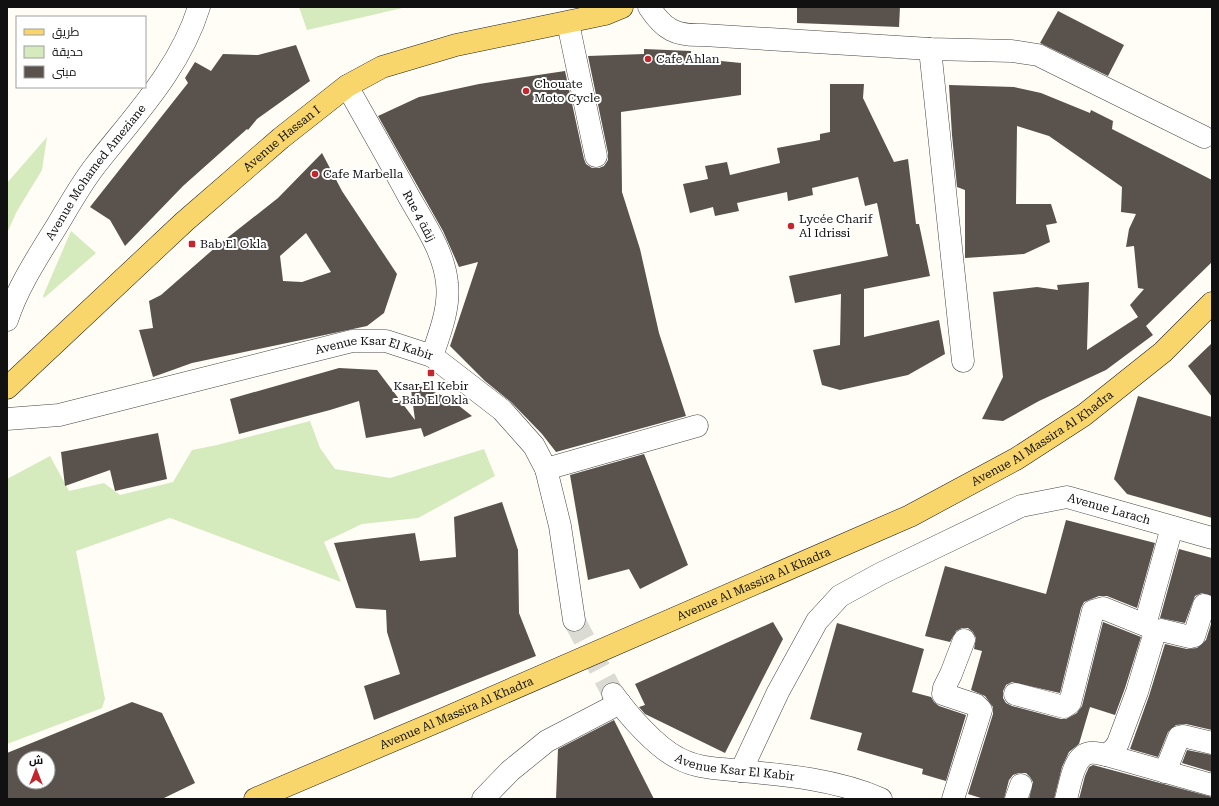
<svg xmlns="http://www.w3.org/2000/svg" width="1219" height="806" viewBox="0 0 1219 806" font-family="'Roboto Serif',Cairo,serif">
  <style>
    .green { fill: #d5ebbd }
    .building { fill: #5a524d; fill-rule: evenodd }
    .lines { fill: none; stroke-linecap: round; stroke-linejoin: round }
    .minor-tunnel { stroke: #dbdad3; stroke-width: 22; stroke-dasharray: 22 11; stroke-linecap: butt }
    .minor-casing { stroke: #444; stroke-width: 23 }
    .major-casing { stroke: #222; stroke-width: 23 }
    .minor { stroke: #fff; stroke-width: 22 }
    .major { stroke: #f9d66b; stroke-width: 22 }
    .poi-dot { fill: #c4262e; stroke: #fff; stroke-width: 1.5 }
    .labels { text-anchor: middle; dominant-baseline: central; stroke-width: 4; stroke-linejoin: round; paint-order: stroke }
    .poi-label { font-size: 12px; fill: #111; stroke: #fff; text-anchor: start }
    .street-label { font-size: 12px; fill: #111; stroke: #fff }
  </style>
  <rect width="100%" height="100%" fill="#fffdf5"/>
  <g class="green">
    <path d="M 299,7 L 407,7 L 307,30 Z"/>
    <path d="M 47,137 L 42,170 L 17,211 L 7,233 L 7,183 Z"/>
    <path d="M 71,231 L 96,253 L 44,298 L 43,296 Z"/>
    <path d="M 310,421 L 320,448 L 335,469 L 390,478 L 484,449 L 495,476 L 418,518 L 362,524 L 324,542 L 341,582 L 170,518 L 76,551 L 105,699 L 102,708 L 7,744 L 7,479 L 50,456 L 69,491 L 104,483 L 120,495 L 173,482 L 192,450 L 217,445 Z"/>
  </g>
  <g class="building">
    <path d="M 797,7 L 900,7 L 899,27 L 797,23 Z"/>
    <path d="M 1058,11 L 1124,45 L 1108,76 L 1040,43 Z"/>
    <path d="M 296,45 L 310,81 L 257,119 L 248,130 L 247,129 L 183,186 L 125,246 L 110,220 L 90,207 L 188,83 L 185,78 L 195,62 L 211,71 L 223,54 L 258,55 Z"/>
    <path d="M 644,49 L 691,51 L 691,58 L 741,63 L 741,95 L 621,112 L 622,192 L 640,249 L 659,333 L 686,416 L 556,452 L 542,434 L 511,402 L 485,381 L 450,346 L 478,262 L 459,267 L 443,231 L 378,116 L 419,97 L 479,84 L 565,71 L 584,159 L 586,164 L 592,168 L 599,168 L 604,166 L 608,160 L 608,153 L 588,56 L 644,54 Z"/>
    <path d="M 830,84 L 864,84 L 863,98 L 894,162 L 908,159 L 916,224 L 919,224 L 930,276 L 864,289 L 864,337 L 939,320 L 945,354 L 908,375 L 840,390 L 822,385 L 813,350 L 840,345 L 841,294 L 795,303 L 789,276 L 888,256 L 877,203 L 865,206 L 858,177 L 812,188 L 813,195 L 788,201 L 787,192 L 737,203 L 739,211 L 715,216 L 713,207 L 690,213 L 683,184 L 708,179 L 705,166 L 727,162 L 730,175 L 780,163 L 777,148 L 820,140 L 820,134 L 830,132 Z"/>
    <path d="M 949,85 L 1014,87 L 1041,93 L 1090,113 L 1091,110 L 1113,121 L 1112,129 L 1212,180 L 1212,262 L 1146,326 L 1153,335 L 1106,370 L 1039,401 L 1003,421 L 982,419 L 1003,377 L 993,292 L 1037,287 L 1058,290 L 1057,285 L 1089,282 L 1087,350 L 1138,317 L 1130,305 L 1144,289 L 1138,288 L 1134,246 L 1126,247 L 1129,229 L 1136,214 L 1121,212 L 1122,187 L 1049,136 L 1017,126 L 1016,204 L 1051,204 L 1057,223 L 1046,225 L 1050,242 L 1024,254 L 965,258 L 965,190 L 957,187 L 952,135 Z"/>
    <path d="M 322,153 L 342,191 L 397,274 L 384,313 L 367,326 L 192,363 L 153,377 L 139,330 L 153,328 L 149,301 L 161,295 L 217,246 L 278,198 ZM 306,233 L 331,272 L 302,282 L 283,281 L 280,256 Z"/>
    <path d="M 1212,343 L 1212,397 L 1188,366 Z"/>
    <path d="M 339,368 L 377,370 L 415,420 L 410,382 L 441,395 L 458,405 L 472,416 L 424,437 L 421,428 L 366,438 L 359,401 L 330,410 L 239,434 L 230,399 Z"/>
    <path d="M 1138,396 L 1212,417 L 1212,518 L 1127,494 L 1114,479 Z"/>
    <path d="M 158,433 L 167,479 L 115,491 L 110,470 L 65,486 L 61,452 Z"/>
    <path d="M 644,454 L 688,565 L 640,589 L 629,569 L 588,580 L 570,475 Z"/>
    <path d="M 502,502 L 518,550 L 519,613 L 536,656 L 374,720 L 364,686 L 400,674 L 387,632 L 386,610 L 356,608 L 334,543 L 415,533 L 420,561 L 456,557 L 454,517 Z"/>
    <path d="M 1066,520 L 1155,543 L 1137,608 L 1107,596 L 1099,596 L 1084,602 L 1081,608 L 1060,693 L 1012,682 L 1006,685 L 1003,691 L 1003,698 L 1006,703 L 1012,706 L 1061,719 L 1066,719 L 1077,713 L 1082,706 L 1103,622 L 1141,637 L 1125,688 L 1115,715 L 1090,707 L 1079,744 L 1069,752 L 1062,767 L 1054,799 L 1029,799 L 1033,782 L 1030,777 L 1026,773 L 1019,773 L 1013,775 L 1009,780 L 1004,799 L 984,799 L 968,794 L 993,714 L 993,707 L 985,696 L 971,690 L 982,651 L 974,649 L 976,638 L 973,632 L 968,628 L 962,628 L 956,631 L 950,642 L 925,636 L 945,566 L 1046,594 Z"/>
    <path d="M 1179,549 L 1212,558 L 1212,596 L 1202,593 L 1195,596 L 1185,623 L 1160,618 Z"/>
    <path d="M 1212,621 L 1212,730 L 1186,724 L 1176,725 L 1168,732 L 1158,757 L 1130,749 L 1149,696 L 1165,644 L 1187,649 L 1197,648 L 1206,640 Z"/>
    <path d="M 773,622 L 783,639 L 725,753 L 645,714 L 639,707 L 645,705 L 635,684 Z"/>
    <path d="M 837,623 L 924,649 L 912,692 L 931,697 L 934,702 L 939,706 L 966,715 L 946,781 L 922,774 L 923,769 L 857,750 L 862,733 L 810,719 Z"/>
    <path d="M 132,702 L 162,713 L 195,783 L 162,799 L 7,799 L 7,753 ZM 24,758 L 48,758 L 48,782 L 24,782 Z"/>
    <path d="M 614,720 L 654,799 L 556,799 L 558,749 Z"/>
    <path d="M 1187,750 L 1212,755 L 1212,772 L 1182,763 Z"/>
    <path d="M 1093,765 L 1212,797 L 1212,799 L 1079,799 L 1085,776 L 1089,767 Z"/>
  </g>
  <g class="lines">
    <path class="minor-tunnel" d="M 574,620 L 613,694"/>
    <defs>
      <g id="minor">
        <path d="M 649,7 C 664,30 676,36 703,35 L 930,49 L 1012,51 L 1038,55 L 1204,137"/>
        <path d="M 568,23 L 596,156"/>
        <path d="M 930,49 L 963,361"/>
        <path d="M 347,86 C 367,122 388,158 408,195 C 423,222 444,251 447,283 C 450,307 440,333 432,356"/>
        <path id="s1" d="M 7,320 C 18,286 39,255 58,224 C 70,204 81,184 95,166 C 134,116 180,69 199,7"/>
        <path id="s2" d="M 7,419 L 59,415 L 352,341 L 386,341 L 432,356 L 502,410 L 534,446 L 546,469 L 560,526 L 574,620"/>
        <path d="M 546,469 L 697,426"/>
        <path id="s3" d="M 613,694 C 628,715 656,747 678,758 C 698,769 719,768 741,771 C 787,775 838,780 881,799"/>
        <path d="M 1015,694 L 1064,707 L 1070,703 L 1093,611 L 1103,608 L 1145,625 L 1172,527"/>
        <path d="M 1106,755 L 1212,785"/>
        <path id="s4" d="M 741,771 L 778,692 L 817,621 L 840,596 L 880,574 L 1021,506 L 1067,497 L 1212,538"/>
        <path d="M 1165,772 L 1179,737 L 1183,736 L 1212,743"/>
        <path d="M 483,799 L 510,771 L 547,741 L 620,703"/>
        <path d="M 953,799 L 981,710 L 976,705 L 943,694 L 944,688 L 951,674 L 964,640"/>
        <path d="M 1016,799 L 1021,785"/>
        <path d="M 1066,799 C 1070,786 1073,755 1090,753 C 1095,752 1101,754 1106,755 L 1114,749 L 1118,743 L 1137,692 L 1155,632 L 1161,630 L 1190,637 L 1194,636 L 1204,605"/>
      </g>
      <g id="major">
        <path id="s5" d="M 7,388 L 184,222 L 281,138 L 347,86 L 382,67 L 456,45 L 605,14 L 622,7"/>
        <path id="s6" d="M 255,799 L 441,720 L 910,516 L 1016,459 L 1084,415 L 1163,352 L 1212,303"/>
      </g>
    </defs>
    <use href="#minor" class="minor-casing"/>
    <use href="#major" class="major-casing"/>
    <use href="#minor" class="minor"/>
    <use href="#major" class="major"/>
  </g>
  <g class="poi-dot">
    <circle cx="648" cy="59" r="4"/>
    <circle cx="526" cy="91" r="4"/>
    <circle cx="315" cy="174" r="4"/>
    <circle cx="791" cy="226" r="4"/>
    <rect x="188" y="240" width="8" height="8" rx="2"/>
    <rect x="427" y="369" width="8" height="8" rx="2"/>
  </g>
  <g class="labels">
    <g class="poi-label">
      <text x="656" y="59">Cafe Ahlan</text>
      <text x="534" y="84">Chouate<tspan x="534" dy="14">Moto Cycle</tspan></text>
      <text x="323" y="174">Cafe Marbella</text>
      <text x="799" y="219">Lycée Charif<tspan x="799" dy="14">Al Idrissi</tspan></text>
      <text x="200" y="244">Bab El Okla</text>
      <text x="431" y="386" text-anchor="middle">Ksar El Kebir<tspan x="431" dy="14">- Bab El Okla</tspan></text>
    </g>
    <g class="street-label">
      <text stroke="none"><textPath href="#s5" startOffset="371">Avenue Hassan I</textPath></text>
      <text stroke="none"><textPath href="#s1" startOffset="173">Avenue Mohamed Ameziane</textPath></text>
      <text transform="translate(419 216) rotate(62)">Rue 4 زنقة</text>
      <text stroke="none"><textPath href="#s2" startOffset="377">Avenue Ksar El Kabir</textPath></text>
      <text stroke="none"><textPath href="#s6" startOffset="867">Avenue Al Massira Al Khadra</textPath></text>
      <text stroke="none"><textPath href="#s4" startOffset="495">Avenue Larach</textPath></text>
      <text stroke="none"><textPath href="#s6" startOffset="543">Avenue Al Massira Al Khadra</textPath></text>
      <text stroke="none"><textPath href="#s6" startOffset="219">Avenue Al Massira Al Khadra</textPath></text>
      <text stroke="none"><textPath href="#s3" startOffset="150">Avenue Ksar El Kabir</textPath></text>
    </g>
  </g>
  <rect width="1219" height="806" fill="none" stroke="#111111" stroke-width="16"/>
  <rect x="16" y="16" width="130" height="72" fill="#ffffff" stroke="#a0a0a0"/>
  <rect x="24" y="29" width="20" height="6" fill="#f9d66b" stroke="#a0a0a0"/>
  <text x="52" y="36" font-size="12" fill="#111111">طريق</text>
  <rect x="24" y="46" width="20" height="12" fill="#d5ebbd" stroke="#a0a0a0"/>
  <text x="52" y="56" font-size="12" fill="#111111">حديقة</text>
  <rect x="24" y="66" width="20" height="12" fill="#5a524d" stroke="#a0a0a0"/>
  <text x="52" y="76" font-size="12" fill="#111111">مبنى</text>
  <g transform="translate(36 770)"><circle r="19" fill="#ffffff" stroke="#a0a0a0"/>
  <path d="M0-3L7 15L0 10L-7 15Z" fill="#c4262e"/>
  <text y="-6" font-size="11" font-weight="bold" text-anchor="middle" fill="#111111">ش</text>
  </g>
</svg>
